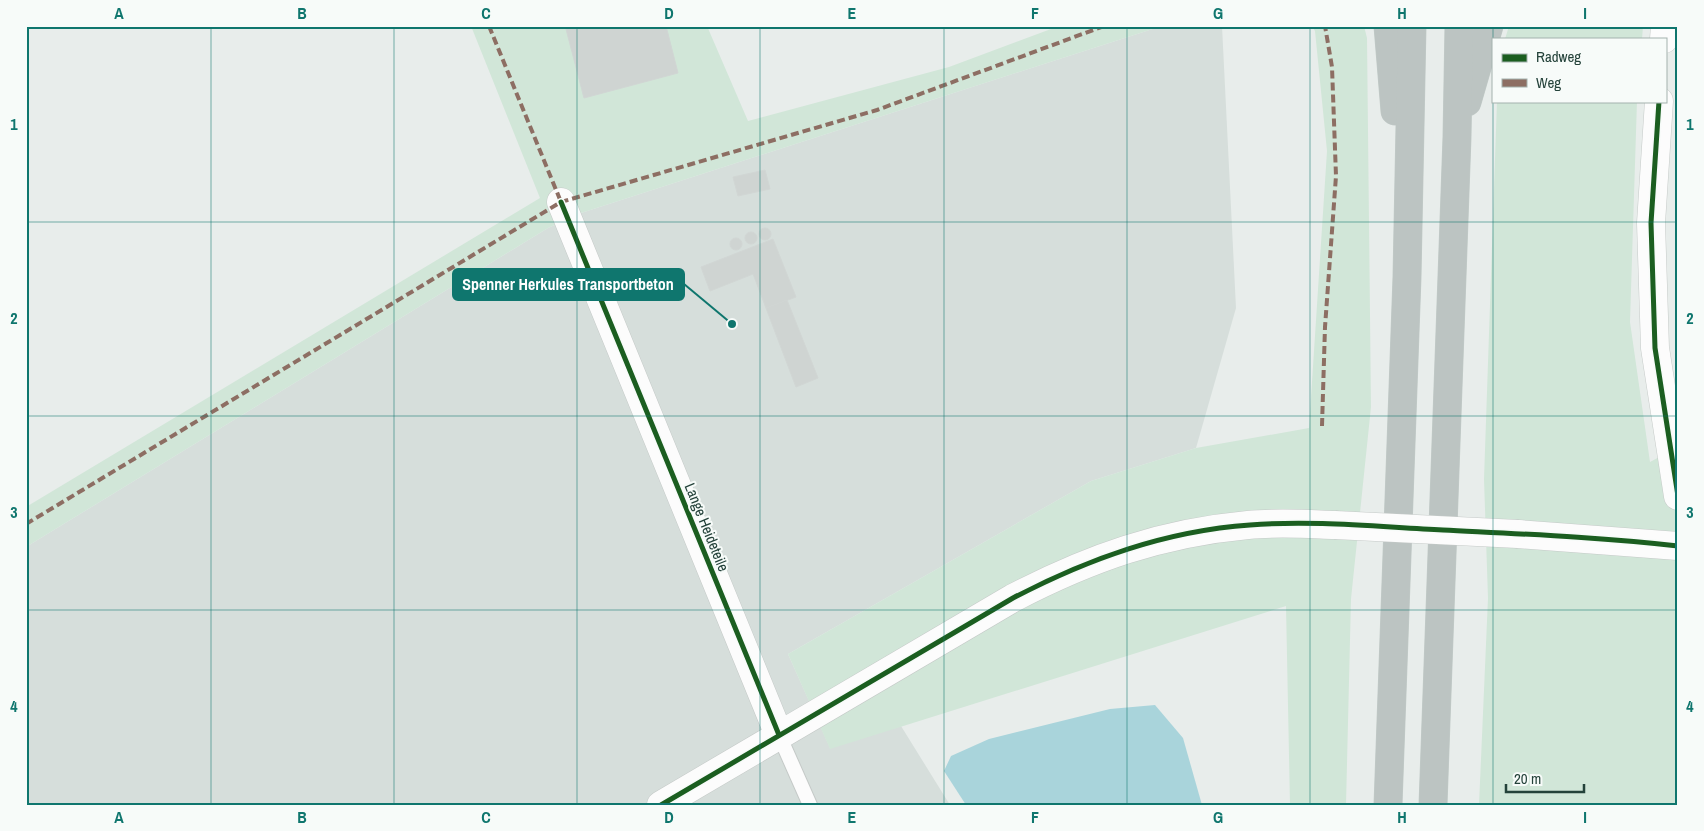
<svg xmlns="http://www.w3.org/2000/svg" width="1704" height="831" viewBox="0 0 1704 831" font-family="'Archivo Narrow',sans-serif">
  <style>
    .built { fill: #d6dedb }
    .green { fill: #d1e6d8 }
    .water { fill: #a9d4db }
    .building { fill: #cfd4d2; stroke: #d1d6d4 }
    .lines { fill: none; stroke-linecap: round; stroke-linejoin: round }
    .service-casing { stroke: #c5cac8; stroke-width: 16 }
    .minor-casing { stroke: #c5cac8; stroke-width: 29 }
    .tertiary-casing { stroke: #c5cac8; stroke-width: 29 }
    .motorway-casing { stroke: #c3ccc9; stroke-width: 29 }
    .service { stroke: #fcfcfc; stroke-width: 14 }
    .minor { stroke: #fcfcfc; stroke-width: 28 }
    .tertiary { stroke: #fcfcfc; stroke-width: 28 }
    .motorway { stroke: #bcc4c2; stroke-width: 28 }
    .tertiary-bridge-casing { stroke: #c5cac8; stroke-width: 29; stroke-linecap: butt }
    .tertiary-bridge { stroke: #fcfcfc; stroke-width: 28 }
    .quiet { stroke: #8d6e63; stroke-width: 4; stroke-dasharray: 8 4; stroke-linecap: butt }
    .cycleway-casing { stroke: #f7fbf9; stroke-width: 8 }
    .cycleway { stroke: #1b5e20; stroke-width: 5 }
    .grid { fill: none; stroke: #0f766e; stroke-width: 1; stroke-opacity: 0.55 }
    .labels { text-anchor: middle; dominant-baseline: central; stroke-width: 4; stroke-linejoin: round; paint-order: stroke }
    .street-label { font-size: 15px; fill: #24423a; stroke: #f7fbf9 }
    .leader { fill: none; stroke: #0f766e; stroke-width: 2 }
    .callout-dot { fill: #0f766e; stroke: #f7fbf9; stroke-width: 2 }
    .callout { fill: #0f766e; stroke: #0f766e; stroke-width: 2 }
    .callout-label { font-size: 16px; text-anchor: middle; font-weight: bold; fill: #fff }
    .neatline { fill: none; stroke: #0f766e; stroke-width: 2 }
    .grid-label { font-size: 16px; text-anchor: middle; font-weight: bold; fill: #0f766e }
  </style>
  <rect width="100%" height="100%" fill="#e8edeb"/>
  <path class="built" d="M 1162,26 L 1222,26 L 1236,308 L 1196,448 L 1091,481 L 788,654 L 830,748 L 901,726 L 950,805 L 26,805 L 26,547 L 548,228 L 581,213 Z"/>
  <g class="green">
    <path d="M 471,26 L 707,26 L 748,121 L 949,67 L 1059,26 L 1162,26 L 581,213 L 548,228 L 26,547 L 26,507 L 540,198 Z"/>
    <path d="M 1312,26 L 1364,26 L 1367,38 L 1371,407 L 1351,599 L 1346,805 L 1290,805 L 1286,606 L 830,749 L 788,654 L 1091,481 L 1196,448 L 1309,428 L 1327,151 L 1315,31 Z"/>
    <path d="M 1509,26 L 1643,26 L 1642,39 L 1505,39 Z"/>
    <path d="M 1497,101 L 1637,101 L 1630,322 L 1650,462 L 1678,447 L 1678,805 L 1479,805 L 1488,598 L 1484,479 Z"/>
  </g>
  <path class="water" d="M 1155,705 L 1183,738 L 1202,805 L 966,805 L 944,771 L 951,756 L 989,739 L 1110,709 Z"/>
  <g class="building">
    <path d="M 576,26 L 666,26 L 678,73 L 584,98 L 566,29 Z"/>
    <path d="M 765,170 L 770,189 L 738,196 L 733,177 Z"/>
    <circle cx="765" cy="234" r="6"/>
    <circle cx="751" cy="238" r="6"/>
    <circle cx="736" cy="244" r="6"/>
    <path d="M 773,239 L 796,297 L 766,308 L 753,274 L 710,291 L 701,267 Z"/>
    <path d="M 787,300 L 818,378 L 796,387 L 766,308 Z"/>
  </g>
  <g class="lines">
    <defs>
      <path id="service" d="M 779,735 L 810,805"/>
      <path id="minor" d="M 561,202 L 779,735"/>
      <g id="tertiary">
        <path d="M 1664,39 L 1665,26"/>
        <path d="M 1659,101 L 1651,223 L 1655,348 L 1678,496"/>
        <path d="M 1518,534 L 1678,546"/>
        <path d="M 661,805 L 1013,598 C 1090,558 1161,533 1248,525 C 1277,522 1306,524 1335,525"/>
      </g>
      <g id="motorway">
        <path d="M 1388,26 L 1395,111"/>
        <path d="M 1467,102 L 1489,26"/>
        <path d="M 1388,805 L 1407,277 L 1412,26"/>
        <path d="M 1433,805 L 1457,137 L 1459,26"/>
      </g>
    </defs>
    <use href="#service" class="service-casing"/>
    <use href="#minor" class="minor-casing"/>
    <use href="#tertiary" class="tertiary-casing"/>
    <use href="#motorway" class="motorway-casing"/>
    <use href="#service" class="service"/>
    <use href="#minor" class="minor"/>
    <use href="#tertiary" class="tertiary"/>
    <use href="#motorway" class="motorway"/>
    <defs>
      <path id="tertiary-bridge" d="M 1335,525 L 1518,534"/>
    </defs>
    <use href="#tertiary-bridge" class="tertiary-bridge-casing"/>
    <use href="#tertiary-bridge" class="tertiary-bridge"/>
    <g class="quiet">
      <path d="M 489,26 L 561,202"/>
      <path d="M 1322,426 L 1325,327 L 1336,176 L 1332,67 L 1325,26"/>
      <path d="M 26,524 L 561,202 L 877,110 L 1104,26"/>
    </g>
    <defs>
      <g id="cycleway">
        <path d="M 1659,101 L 1651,223 L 1655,348 L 1678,496"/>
        <path d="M 561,202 L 779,735"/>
        <path d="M 661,805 L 1013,598 C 1088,559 1165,531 1250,525 C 1314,520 1379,527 1443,530 C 1521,534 1600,537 1678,546"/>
      </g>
    </defs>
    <use href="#cycleway" class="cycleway-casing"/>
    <use href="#cycleway" class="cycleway"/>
  </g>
  <path class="grid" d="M 211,26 L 211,805M 394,26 L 394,805M 577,26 L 577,805M 760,26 L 760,805M 944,26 L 944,805M 1127,26 L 1127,805M 1310,26 L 1310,805M 1493,26 L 1493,39M 1493,101 L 1493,805M 26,222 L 1678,222M 26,416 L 1678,416M 26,610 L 1678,610"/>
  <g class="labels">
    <g class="street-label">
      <text transform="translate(707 527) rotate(68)">Lange Heideteile</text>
    </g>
  </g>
  <path class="leader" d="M732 324L684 284"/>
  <circle class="callout-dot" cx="732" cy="324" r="5"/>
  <rect class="callout" x="453" y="269" width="231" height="31" rx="5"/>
  <g class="callout-label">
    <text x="568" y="290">Spenner Herkules Transportbeton</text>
  </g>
  <rect width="1704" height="831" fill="none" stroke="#f7fbf9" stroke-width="55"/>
  <rect x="1492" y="38" width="175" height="65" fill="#f7fbf9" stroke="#a3b1ad"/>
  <rect x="1502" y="54" width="25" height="8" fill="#1b5e20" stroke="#a3b1ad"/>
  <text x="1536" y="62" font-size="15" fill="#24423a">Radweg</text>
  <rect x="1502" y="79" width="25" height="8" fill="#8d6e63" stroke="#a3b1ad"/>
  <text x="1536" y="88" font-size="15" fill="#24423a">Weg</text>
  <path d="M1506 784v8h78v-8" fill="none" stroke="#24423a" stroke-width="2.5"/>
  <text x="1514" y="784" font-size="15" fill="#24423a" stroke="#f7fbf9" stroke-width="4" paint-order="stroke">20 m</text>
  <rect x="28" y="28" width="1648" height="776" class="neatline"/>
  <g class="grid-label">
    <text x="119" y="19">A</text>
    <text x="302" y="19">B</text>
    <text x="486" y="19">C</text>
    <text x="669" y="19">D</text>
    <text x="852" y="19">E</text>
    <text x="1035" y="19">F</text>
    <text x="1218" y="19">G</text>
    <text x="1402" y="19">H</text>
    <text x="1585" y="19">I</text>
    <text x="14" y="130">1</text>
    <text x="1690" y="130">1</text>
    <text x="14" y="324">2</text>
    <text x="1690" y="324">2</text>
    <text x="14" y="518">3</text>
    <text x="1690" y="518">3</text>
    <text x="14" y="712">4</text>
    <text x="1690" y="712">4</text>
    <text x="119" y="823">A</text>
    <text x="302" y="823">B</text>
    <text x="486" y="823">C</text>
    <text x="669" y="823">D</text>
    <text x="852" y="823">E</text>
    <text x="1035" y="823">F</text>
    <text x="1218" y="823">G</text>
    <text x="1402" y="823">H</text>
    <text x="1585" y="823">I</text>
  </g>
</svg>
